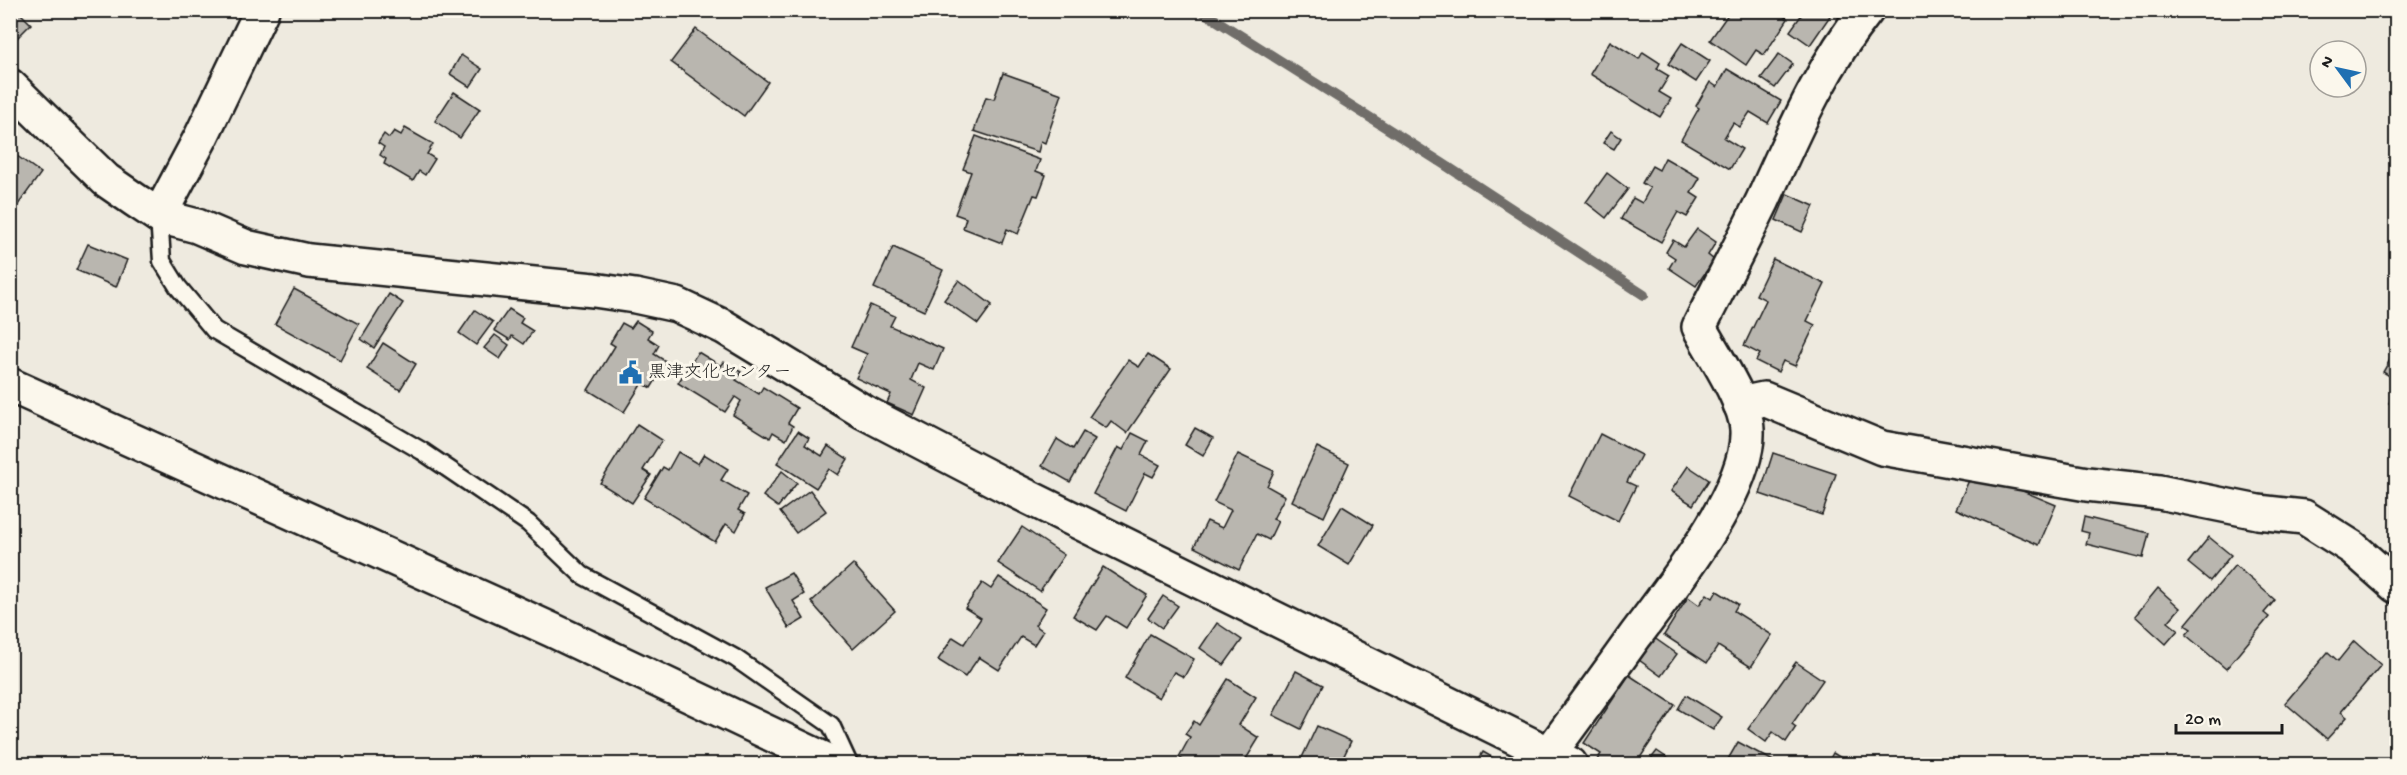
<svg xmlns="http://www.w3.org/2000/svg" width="2407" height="775" viewBox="0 0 2407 775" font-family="'Gochi Hand','Klee One',sans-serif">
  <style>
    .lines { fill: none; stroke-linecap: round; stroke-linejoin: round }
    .stream { stroke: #6f6d69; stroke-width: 10 }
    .building { fill: #b9b6af; stroke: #1c1c1c; stroke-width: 1.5 }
    .service-casing { stroke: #1c1c1c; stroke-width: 21 }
    .minor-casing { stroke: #1c1c1c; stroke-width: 38 }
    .tertiary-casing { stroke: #1c1c1c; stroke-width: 38 }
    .service { stroke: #fbf7ec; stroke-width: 16 }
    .minor { stroke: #fbf7ec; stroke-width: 33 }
    .tertiary { stroke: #fbf7ec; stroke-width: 33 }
    .labels { text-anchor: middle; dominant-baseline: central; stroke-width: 6; stroke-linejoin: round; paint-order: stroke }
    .poi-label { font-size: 18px; fill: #1c1c1c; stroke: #fbf7ec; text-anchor: start }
  </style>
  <rect width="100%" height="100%" fill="#eeeadf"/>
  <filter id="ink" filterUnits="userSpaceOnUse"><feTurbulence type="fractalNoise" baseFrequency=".0167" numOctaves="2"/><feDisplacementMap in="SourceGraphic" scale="12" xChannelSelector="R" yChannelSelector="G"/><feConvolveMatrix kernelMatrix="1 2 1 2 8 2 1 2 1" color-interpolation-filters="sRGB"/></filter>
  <g filter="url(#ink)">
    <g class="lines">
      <path class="stream" d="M 1200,10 L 1442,163 L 1644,295"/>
    </g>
    <g class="building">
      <path d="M 10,10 L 24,10 L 21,14 L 31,24 L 10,45 Z"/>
      <path d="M 1731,10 L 1775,10 L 1788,19 L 1764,55 L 1756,50 L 1746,65 L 1710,40 Z"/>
      <path d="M 1805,10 L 1822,10 L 1830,16 L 1810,45 L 1790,31 Z"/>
      <path d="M 696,29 L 768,82 L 744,116 L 671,62 Z"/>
      <path d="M 1610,41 L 1639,59 L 1643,52 L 1660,63 L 1657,69 L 1669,76 L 1659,92 L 1671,99 L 1660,117 L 1590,74 Z"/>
      <path d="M 1682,43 L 1710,61 L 1696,82 L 1668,64 Z"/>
      <path d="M 1779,54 L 1793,64 L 1775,88 L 1761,78 Z"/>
      <path d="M 461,55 L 482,69 L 470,87 L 450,74 Z"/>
      <path d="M 1727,69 L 1781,101 L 1768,123 L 1750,112 L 1740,127 L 1733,123 L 1724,138 L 1742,149 L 1730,169 L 1681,140 L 1699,108 L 1696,106 L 1710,82 L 1717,87 Z"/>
      <path d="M 1003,73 L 1062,94 L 1045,143 L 1041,141 L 1038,152 L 974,131 L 986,97 L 994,99 Z"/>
      <path d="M 454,92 L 480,109 L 460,138 L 435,121 Z"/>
      <path d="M 405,128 L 433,144 L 427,154 L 435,159 L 425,175 L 419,171 L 413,181 L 384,164 L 386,159 L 380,155 L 384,147 L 378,143 L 384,134 L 389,138 L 394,131 L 401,135 Z"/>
      <path d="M 1611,131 L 1621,138 L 1614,149 L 1603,143 Z"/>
      <path d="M 976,136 L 1040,160 L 1036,171 L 1046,175 L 1038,196 L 1034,195 L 1018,234 L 1007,229 L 1002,243 L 963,228 L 966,218 L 955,214 L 971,172 L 963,169 Z"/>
      <path d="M 10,151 L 41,173 L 10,216 Z"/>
      <path d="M 1665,158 L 1700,178 L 1691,193 L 1699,198 L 1687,217 L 1678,212 L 1661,242 L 1621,219 L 1633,198 L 1642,203 L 1650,188 L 1642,183 L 1652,166 L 1659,170 Z"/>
      <path d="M 1607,173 L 1628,189 L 1606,218 L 1586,202 Z"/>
      <path d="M 1787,194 L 1814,206 L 1802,232 L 1776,220 Z"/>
      <path d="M 1697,229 L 1716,242 L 1708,255 L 1714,260 L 1696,286 L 1669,268 L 1675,258 L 1666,252 L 1673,240 L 1684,247 Z"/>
      <path d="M 88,244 L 127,260 L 116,287 L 76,270 Z"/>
      <path d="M 893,247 L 943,270 L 924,311 L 874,288 Z"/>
      <path d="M 1773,259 L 1825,284 L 1807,321 L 1815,325 L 1795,366 L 1783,361 L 1778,372 L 1756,361 L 1760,354 L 1744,346 L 1766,300 L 1756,295 Z"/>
      <path d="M 959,280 L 992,305 L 978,324 L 944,300 Z"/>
      <path d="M 294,289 L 359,324 L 340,360 L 275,324 Z"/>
      <path d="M 389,294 L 403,303 L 374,348 L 361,339 Z"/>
      <path d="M 870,305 L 895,316 L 890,326 L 943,349 L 934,370 L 918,363 L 911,380 L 926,388 L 914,415 L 887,403 L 891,394 L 856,378 L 867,354 L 851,347 Z"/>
      <path d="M 509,309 L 523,318 L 520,323 L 533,331 L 524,344 L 512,336 L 510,340 L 494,330 Z"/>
      <path d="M 475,310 L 493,322 L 476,345 L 459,333 Z"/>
      <path d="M 636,321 L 652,331 L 648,338 L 659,345 L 654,354 L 667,362 L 651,388 L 642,383 L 624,412 L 588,390 L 615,346 L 610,343 L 622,323 L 631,328 Z"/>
      <path d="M 495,335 L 509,345 L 500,359 L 484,348 Z"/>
      <path d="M 383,343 L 416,364 L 400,390 L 367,369 Z"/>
      <path d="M 698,352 L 721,366 L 724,362 L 741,372 L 736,380 L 759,394 L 763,387 L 797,408 L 788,423 L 793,426 L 786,440 L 773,432 L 770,438 L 733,415 L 741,401 L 735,397 L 725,412 L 678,383 Z"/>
      <path d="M 2394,353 L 2396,354 L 2396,380 L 2383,372 Z"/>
      <path d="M 1148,354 L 1171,369 L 1127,433 L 1111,421 L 1106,428 L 1089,417 L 1128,360 L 1139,367 Z"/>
      <path d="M 2396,390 L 2396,407 L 2389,403 Z"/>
      <path d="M 637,424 L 662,440 L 643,470 L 651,475 L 632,503 L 600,483 Z"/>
      <path d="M 1195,428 L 1213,438 L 1203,456 L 1185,445 Z"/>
      <path d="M 798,431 L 809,438 L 805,445 L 822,456 L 828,446 L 848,459 L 838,475 L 829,469 L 816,488 L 777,463 Z"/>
      <path d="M 1083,432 L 1095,439 L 1070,482 L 1042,466 L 1057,439 L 1073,449 Z"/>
      <path d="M 1132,433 L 1148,441 L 1141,455 L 1160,465 L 1153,477 L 1145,473 L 1126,511 L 1093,494 L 1118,447 L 1123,450 Z"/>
      <path d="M 1600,434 L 1641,455 L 1627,482 L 1636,486 L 1618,521 L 1569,496 Z"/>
      <path d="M 1317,447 L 1349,463 L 1324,517 L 1292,501 Z"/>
      <path d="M 678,452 L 698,464 L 704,454 L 728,469 L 721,480 L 747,495 L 738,510 L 745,514 L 736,531 L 726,524 L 715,542 L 644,498 L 663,467 L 668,470 Z"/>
      <path d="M 1773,453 L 1836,474 L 1822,515 L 1760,494 Z"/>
      <path d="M 1238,454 L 1274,471 L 1267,486 L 1285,496 L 1273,519 L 1278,521 L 1269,540 L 1257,534 L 1239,570 L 1194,547 L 1207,521 L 1222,528 L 1231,510 L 1214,502 Z"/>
      <path d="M 1688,466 L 1709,480 L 1693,505 L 1671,491 Z"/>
      <path d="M 782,471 L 797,483 L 778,507 L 763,496 Z"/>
      <path d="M 1971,476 L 1992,485 L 1994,479 L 2056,505 L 2039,545 L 1956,509 Z"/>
      <path d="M 810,490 L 826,511 L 796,533 L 780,512 Z"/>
      <path d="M 1342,506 L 1373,525 L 1349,565 L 1318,546 Z"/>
      <path d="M 2084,517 L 2149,533 L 2143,558 L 2086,544 L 2089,533 L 2081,531 Z"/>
      <path d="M 1022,527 L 1064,555 L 1040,591 L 998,563 Z"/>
      <path d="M 2209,537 L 2231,555 L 2210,581 L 2188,563 Z"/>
      <path d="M 853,564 L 895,611 L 853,649 L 811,602 Z"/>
      <path d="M 2235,565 L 2275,600 L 2264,613 L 2269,617 L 2226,669 L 2186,635 L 2191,629 L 2185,625 Z"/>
      <path d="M 1103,567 L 1147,595 L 1126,628 L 1107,616 L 1097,630 L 1073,616 Z"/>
      <path d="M 791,573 L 804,594 L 793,601 L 804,619 L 789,628 L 765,587 Z"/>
      <path d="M 999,577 L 1046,608 L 1035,625 L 1043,631 L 1034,645 L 1021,637 L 999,670 L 979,657 L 965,677 L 938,660 L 953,637 L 964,644 L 981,618 L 965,608 L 982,583 L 991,589 Z"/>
      <path d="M 2158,588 L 2180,608 L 2168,622 L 2178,630 L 2166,644 L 2135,616 Z"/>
      <path d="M 1717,591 L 1738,604 L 1734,611 L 1772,635 L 1751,667 L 1718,646 L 1707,663 L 1664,635 L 1688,597 L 1699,605 L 1707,594 L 1713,598 Z"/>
      <path d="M 1163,596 L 1178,606 L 1162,628 L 1148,618 Z"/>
      <path d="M 1217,623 L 1242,640 L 1224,665 L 1200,648 Z"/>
      <path d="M 1150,634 L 1194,659 L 1184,677 L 1174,672 L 1159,698 L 1125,678 Z"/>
      <path d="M 1650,635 L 1677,654 L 1661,676 L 1635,657 Z"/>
      <path d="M 2354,641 L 2381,665 L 2341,712 L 2347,717 L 2327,739 L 2285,703 L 2328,652 L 2338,661 Z"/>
      <path d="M 1796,662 L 1823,680 L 1792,724 L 1796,727 L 1786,742 L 1773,732 L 1766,742 L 1748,729 Z"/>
      <path d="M 1296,671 L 1323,685 L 1301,729 L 1273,715 Z"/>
      <path d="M 1629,675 L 1675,705 L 1636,764 L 1605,764 L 1597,760 L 1601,754 L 1584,743 Z"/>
      <path d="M 1228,679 L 1256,697 L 1239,725 L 1259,738 L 1243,764 L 1181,764 L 1183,760 L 1179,757 L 1190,737 L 1185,734 L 1194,721 L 1199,725 Z"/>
      <path d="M 1686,695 L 1722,717 L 1713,730 L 1678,709 Z"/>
      <path d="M 1317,726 L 1351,741 L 1340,764 L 1299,764 Z"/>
      <path d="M 1738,742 L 1779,764 L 1733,764 L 1727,761 Z"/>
      <path d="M 1657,751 L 1676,764 L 1647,764 Z"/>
      <path d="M 1483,752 L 1504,764 L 1476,764 Z"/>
      <path d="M 1833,753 L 1851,764 L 1827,764 Z"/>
    </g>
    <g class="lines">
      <defs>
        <path id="service" d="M 159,216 L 162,261 L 178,287 L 214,330 L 422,451 L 528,523 L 582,575 L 735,658 L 831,725 L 849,764"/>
        <g id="minor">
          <path d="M 159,216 L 201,137 L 262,10"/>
          <path d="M 10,385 L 552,630 L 834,764"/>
          <path d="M 1740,404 L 1764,399 L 1882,448 L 2087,484 L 2159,492 L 2258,512 L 2304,517 L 2353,548 L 2396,586"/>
          <path d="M 1549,754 C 1578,715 1607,675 1635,636 C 1671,588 1750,490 1747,430 C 1746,401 1713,354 1699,327 C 1720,285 1742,243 1763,200 C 1793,134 1821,67 1867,10"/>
        </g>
        <path id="tertiary" d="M 10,86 L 106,180 L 135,200 L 159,216 L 197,226 L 246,247 L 309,261 L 594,290 L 635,296 L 677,305 L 724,327 L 864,412 L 1008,487 L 1570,764"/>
      </defs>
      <use href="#service" class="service-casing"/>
      <use href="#minor" class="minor-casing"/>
      <use href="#tertiary" class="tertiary-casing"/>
      <use href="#service" class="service"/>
      <use href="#minor" class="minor"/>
      <use href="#tertiary" class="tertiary"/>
    </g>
  </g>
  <defs>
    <symbol id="civic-bare" viewBox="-9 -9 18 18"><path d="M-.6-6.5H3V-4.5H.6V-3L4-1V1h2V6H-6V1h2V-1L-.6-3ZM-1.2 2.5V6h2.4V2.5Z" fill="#1f6fb2" stroke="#fbf7ec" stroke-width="2.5" paint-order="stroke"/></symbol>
  </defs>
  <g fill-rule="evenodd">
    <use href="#civic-bare" x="614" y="356" width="33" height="33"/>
  </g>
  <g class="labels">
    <g class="poi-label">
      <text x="648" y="373">黒津文化センター</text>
    </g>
  </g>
  <rect width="2407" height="775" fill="none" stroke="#fbf7ec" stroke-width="36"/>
  <rect x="18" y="18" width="2371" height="739" fill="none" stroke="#1c1c1c" stroke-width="2" filter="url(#ink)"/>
  <g transform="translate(2338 69) rotate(303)"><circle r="28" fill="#fbf7ec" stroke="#a29f99" stroke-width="1.5"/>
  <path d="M0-4.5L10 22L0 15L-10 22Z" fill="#1f6fb2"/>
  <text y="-9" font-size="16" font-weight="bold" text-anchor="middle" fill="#1c1c1c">N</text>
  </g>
  <path d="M2176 724v9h106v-9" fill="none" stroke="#1c1c1c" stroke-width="3"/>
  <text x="2185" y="724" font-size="18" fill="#1c1c1c" stroke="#fbf7ec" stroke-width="4.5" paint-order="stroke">20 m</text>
</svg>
